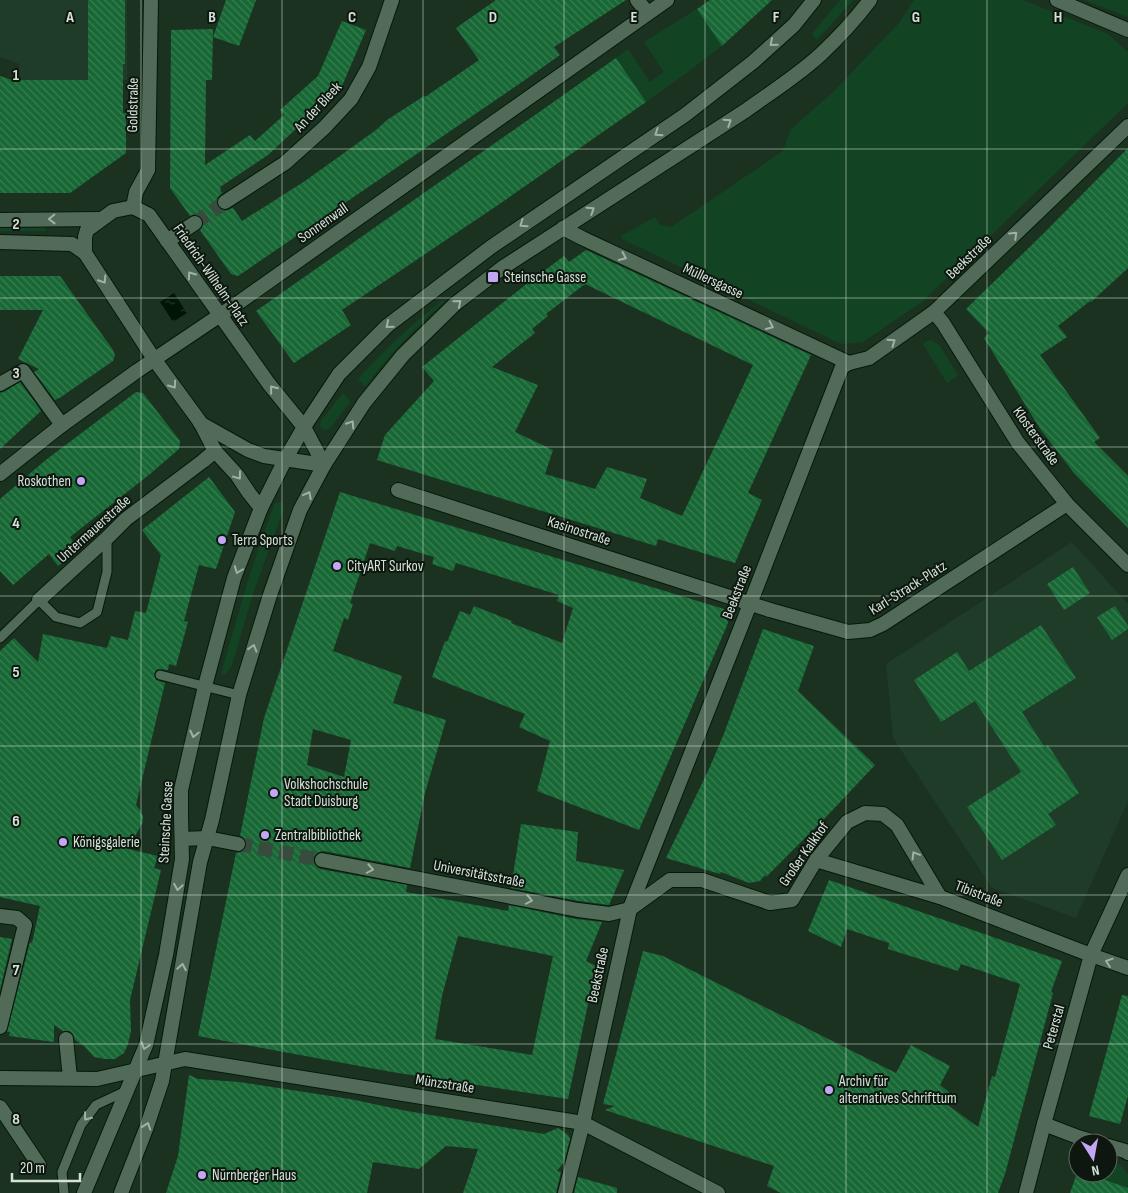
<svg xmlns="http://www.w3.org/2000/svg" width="1128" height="1193" viewBox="0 0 1128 1193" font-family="'Sofia Sans Condensed',sans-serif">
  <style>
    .built { fill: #1e3c27 }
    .grass { fill: #124424 }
    .water { fill: url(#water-ripples) }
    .building { fill: url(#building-back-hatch); fill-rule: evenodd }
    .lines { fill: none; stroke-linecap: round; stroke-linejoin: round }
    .minor-tunnel { stroke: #374c3c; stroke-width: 14; stroke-dasharray: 14 7; stroke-linecap: butt }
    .service-casing { stroke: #04190a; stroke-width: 11 }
    .pedestrian-casing { stroke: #04190a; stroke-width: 16 }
    .minor-casing { stroke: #04190a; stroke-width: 16 }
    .secondary-casing { stroke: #04190a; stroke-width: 16 }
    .service { stroke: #526b58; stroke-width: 9 }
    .pedestrian { stroke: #526b58; stroke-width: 14 }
    .minor { stroke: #526b58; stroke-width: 14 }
    .secondary { stroke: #526b58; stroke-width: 14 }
    .oneway { stroke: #a0b2a4 }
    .grid { fill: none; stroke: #d4e2d7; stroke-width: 1; stroke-opacity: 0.55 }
    .poi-dot { fill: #c4a7f2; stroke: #0d170f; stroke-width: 2 }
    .labels { text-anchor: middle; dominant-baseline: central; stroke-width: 4; stroke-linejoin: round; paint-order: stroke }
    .street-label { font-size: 15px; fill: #d4e2d7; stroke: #0d170f }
    .poi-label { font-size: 15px; fill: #d4e2d7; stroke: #0d170f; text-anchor: start }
    .grid-label { font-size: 16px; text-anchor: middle; font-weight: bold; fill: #d4e2d7; stroke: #0d170f; stroke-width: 4; stroke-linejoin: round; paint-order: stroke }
  </style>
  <defs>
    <pattern id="water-ripples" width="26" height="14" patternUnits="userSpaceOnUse" patternTransform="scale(1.25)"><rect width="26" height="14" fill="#011506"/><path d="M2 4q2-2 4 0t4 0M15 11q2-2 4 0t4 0" fill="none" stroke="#25372a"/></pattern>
    <pattern id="building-back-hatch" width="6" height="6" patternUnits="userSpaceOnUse" patternTransform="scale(1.25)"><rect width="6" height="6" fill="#186836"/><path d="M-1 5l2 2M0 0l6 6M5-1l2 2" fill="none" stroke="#397d52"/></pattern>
  </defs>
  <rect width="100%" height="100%" fill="#1b3221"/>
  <g class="built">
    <path d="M 0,0 L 127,0 L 127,80 L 20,80 L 19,64 L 0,57 Z"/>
    <path d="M 1072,542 L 1128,604 L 1128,801 L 1076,918 L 992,888 L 893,738 L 886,664 Z"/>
  </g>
  <g class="grass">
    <path d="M 840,0 L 853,0 L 817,40 L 812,34 Z"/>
    <path d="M 914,0 L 1023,0 L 1108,34 L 1128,52 L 1128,103 L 923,301 L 863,342 L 841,344 L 622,239 L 621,236 L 655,217 L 660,225 L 671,227 L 783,151 L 791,129 L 831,94 L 899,23 Z"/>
    <path d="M 1084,0 L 1128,0 L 1128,17 Z"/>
    <path d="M 697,9 L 722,46 L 685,74 L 646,102 L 616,58 L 628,49 L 650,82 L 664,72 L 644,42 Z"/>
    <path d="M 0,226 L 45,226 L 46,231 L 0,231 Z"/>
    <path d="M 443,300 L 444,302 C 414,328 388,356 365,387 L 358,379 C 384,350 412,324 443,300 Z"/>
    <path d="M 932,340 L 940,346 L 958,376 L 947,383 L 923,344 L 927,341 Z"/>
    <path d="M 343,393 L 350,402 L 331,427 L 327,430 L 322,429 L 320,426 L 321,421 Z"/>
    <path d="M 280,502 L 282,503 L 284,507 L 281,516 L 253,594 L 232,665 L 226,674 L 223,675 L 221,674 L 222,670 L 246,587 L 261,541 L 275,503 Z"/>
    <path d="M 1108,1161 L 1121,1165 L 1128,1175 L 1128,1188 L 1085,1173 L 1108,1173 Z"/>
  </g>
  <path class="water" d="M 174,293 L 187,313 L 173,322 L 160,302 Z"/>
  <g class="building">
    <path d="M 88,0 L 125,0 L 125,64 L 123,64 L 123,113 L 126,113 L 126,153 L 70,193 L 0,193 L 0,76 L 12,80 L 88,80 Z"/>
    <path d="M 226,0 L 256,0 L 239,46 L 213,37 Z"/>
    <path d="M 496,0 L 626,0 L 554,47 L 560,55 L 522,82 L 238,276 L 231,274 L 200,230 L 202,227 L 204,223 L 202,218 L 199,216 L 195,214 L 190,216 L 170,188 L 171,30 L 213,29 L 212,80 L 206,80 L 205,165 L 250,135 L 255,141 L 284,115 L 280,110 L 318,76 L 342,21 L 366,30 L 342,86 L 268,155 L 220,187 L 221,189 L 220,190 L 222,193 L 217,198 L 216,203 L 217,206 L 221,210 L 225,211 L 233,208 L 242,221 L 305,181 L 376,130 L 387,120 L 424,96 L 425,97 L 479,60 L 456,28 Z"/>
    <path d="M 710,0 L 772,0 L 722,46 L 697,9 Z"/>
    <path d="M 616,58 L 646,102 L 498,205 L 342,310 L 351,325 L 294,363 L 256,311 Z"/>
    <path d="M 1128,148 L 1128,268 L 1091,302 L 1090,301 L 1058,326 L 1067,337 L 1040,355 L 1100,438 L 1094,442 L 1128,476 L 1128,528 L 1074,473 L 1058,452 L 1041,430 L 984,338 L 989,333 L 966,309 L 1043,234 Z"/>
    <path d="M 586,250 L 811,355 L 748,493 L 762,500 L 735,563 L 658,539 L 656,546 L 377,460 L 385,435 L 434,381 L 422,367 L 524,286 L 564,256 L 569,262 ZM 585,284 L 753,365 L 682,516 L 640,498 L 647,479 L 607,467 L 595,489 L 545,474 L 553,450 L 515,432 L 538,385 L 492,367 L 535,333 L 532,329 L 548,316 L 546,314 Z"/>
    <path d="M 0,276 L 60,276 L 113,350 L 115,355 L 113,361 L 61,397 L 55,400 L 34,372 L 39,369 L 18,359 L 43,310 L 0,310 Z"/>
    <path d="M 20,382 L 41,411 L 0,449 L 0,393 L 4,392 Z"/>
    <path d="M 136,392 L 143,393 L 180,441 L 179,449 L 150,474 L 70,537 L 79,550 L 58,566 L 49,554 L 13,585 L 0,571 L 0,499 L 47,459 Z"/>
    <path d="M 209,477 L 235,512 L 216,569 L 199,565 L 184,621 L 188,622 L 176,666 L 169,664 L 168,670 L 159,669 L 156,670 L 154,674 L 156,680 L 165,683 L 136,805 L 140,810 L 143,816 L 143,822 L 128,849 L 158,856 L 154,868 L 161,870 L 130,1000 L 131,1031 L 128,1044 L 124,1053 L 115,1059 L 105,1059 L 94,1057 L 84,1046 L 75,1040 L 73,1034 L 70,1031 L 63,1031 L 54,1025 L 54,1042 L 9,1036 L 10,1032 L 7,1032 L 30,942 L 32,943 L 40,906 L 0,897 L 0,651 L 14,638 L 38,662 L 43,634 L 107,648 L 111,636 L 128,640 L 135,611 L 146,613 L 161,555 L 142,530 Z"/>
    <path d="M 340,492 L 724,609 L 728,623 L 639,830 L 537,791 L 550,741 L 519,727 L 525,714 L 432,677 L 445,641 L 447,642 L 460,611 L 470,615 L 474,606 L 512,621 L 511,623 L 562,643 L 573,608 L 557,601 L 559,595 L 456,563 L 453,571 L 432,564 L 434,557 L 397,546 L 395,551 L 370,543 L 350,603 L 353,604 L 348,620 L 344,618 L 333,651 L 402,676 L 393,703 L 446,720 L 425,793 L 410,868 L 324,851 L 319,852 L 315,855 L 313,859 L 314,863 L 317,867 L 320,869 L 407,885 L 406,892 L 508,911 L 509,905 L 576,919 L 602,922 L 586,961 L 596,966 L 568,1099 L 392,1072 L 198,1036 L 236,853 L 241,852 L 244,850 L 246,846 L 246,841 L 243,837 L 240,836 L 264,718 ZM 313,729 L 351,740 L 344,777 L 307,765 ZM 458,936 L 553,956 L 532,1055 L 435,1039 L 442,996 Z"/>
    <path d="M 1073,567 L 1090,593 L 1064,610 L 1047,584 Z"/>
    <path d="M 1115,606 L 1128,626 L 1128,629 L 1112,640 L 1097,617 Z"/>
    <path d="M 1041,625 L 1076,678 L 1022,712 L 1045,748 L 1048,745 L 1079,793 L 1048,814 L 1056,825 L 1002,860 L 967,807 L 1021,772 L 975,701 L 941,722 L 914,680 L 957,652 L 969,671 Z"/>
    <path d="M 763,629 L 814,646 L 798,691 L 875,765 L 826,817 L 766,877 L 765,875 L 760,881 L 749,883 L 721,872 L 720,874 L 666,858 L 709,769 L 723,736 Z"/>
    <path d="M 521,824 L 578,832 L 576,861 L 624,870 L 609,905 L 579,901 L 511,888 Z"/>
    <path d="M 829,880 L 1062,961 L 1051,992 L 1053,993 L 1005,1174 L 998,1193 L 781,1193 L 767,1186 L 774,1166 L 605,1110 L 615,1106 L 603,1104 L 643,951 L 663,956 L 896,1073 L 911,1045 L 950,1066 L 940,1085 L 949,1092 L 942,1101 L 978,1127 L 992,1076 L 995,1077 L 1020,984 L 961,964 L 958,971 L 888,949 L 889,943 L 847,929 L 841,947 L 808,931 Z"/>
    <path d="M 0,937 L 12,939 L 0,990 Z"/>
    <path d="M 1122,995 L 1128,996 L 1128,1096 L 1120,1124 L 1089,1116 Z"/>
    <path d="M 189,1075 L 198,1079 L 239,1082 L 350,1099 L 407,1111 L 544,1134 L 558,1128 L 568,1135 L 570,1139 L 564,1162 L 557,1171 L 561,1172 L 556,1193 L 463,1193 L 478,1149 L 446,1146 L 419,1169 L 373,1162 L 367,1193 L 166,1193 L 178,1156 Z"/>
    <path d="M 1078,1170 L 1078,1173 L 1085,1173 L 1128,1188 L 1128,1193 L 1070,1193 Z"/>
    <path d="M 578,1177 L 617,1188 L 617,1193 L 574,1193 Z"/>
  </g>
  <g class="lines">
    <g class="minor-tunnel">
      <path d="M 195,223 L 225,202"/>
      <path d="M 238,844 L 322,860"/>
    </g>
    <defs>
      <g id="service">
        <path d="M 0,638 L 39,600 L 56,617 L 80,623 L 97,612 L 107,572 L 107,538"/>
        <path d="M 160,675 L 239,695"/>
        <path d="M 64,1193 L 62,1172 L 81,1125 L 96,1105 L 126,1091"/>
      </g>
      <g id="pedestrian">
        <path d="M 637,0 L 648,13"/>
        <path d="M 0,384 L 23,371 L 62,425"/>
        <path d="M 0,474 L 62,425 L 137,371 L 241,301 L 667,0"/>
        <path d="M 398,490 L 770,610"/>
        <path d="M 750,604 L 842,367 L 849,363"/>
        <path d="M 0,916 L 17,918 L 25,925 L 0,1027"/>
        <path d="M 66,1039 L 70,1078"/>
        <path d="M 0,1078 L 97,1079 L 185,1059 L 583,1123 L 718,1193"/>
        <path d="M 0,1107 L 39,1165"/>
        <path d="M 565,1193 L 583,1123 L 630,909"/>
      </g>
      <g id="minor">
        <path d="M 1057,0 L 1128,30"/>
        <path d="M 225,202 L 285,163 L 324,128 L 351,99 L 369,67 L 392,0"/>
        <path d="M 133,207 L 136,192 L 148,170 L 151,0"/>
        <path d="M 563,228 L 582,238 L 849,363 L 869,358 L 934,312 L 1128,126"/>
        <path d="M 167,241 L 195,223"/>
        <path d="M 934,312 L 943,323 L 1018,443 L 1067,504 L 1128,565"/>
        <path d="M 39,600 L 107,538 L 126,519 L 203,461 L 215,451"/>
        <path d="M 770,610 L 848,632 L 870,630 L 883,624 L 1067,504"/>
        <path d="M 182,839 L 207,838 L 238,844"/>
        <path d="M 322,860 L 578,910 L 609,914 L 630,909 L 670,880 L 702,880 L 770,903 L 792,900 L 816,860 L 847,822 L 865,813 L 883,814 L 897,825 L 940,897"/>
        <path d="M 816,860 L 940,897 L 1091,955 L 1128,968"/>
        <path d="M 630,908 L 750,604"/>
        <path d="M 1044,1124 L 1078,1137 L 1098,1143"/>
        <path d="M 1108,1146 L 1125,1151 L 1128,1153"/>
        <path d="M 1026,1193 L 1044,1124 L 1091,955 L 1128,875"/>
      </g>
      <g id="secondary">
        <path d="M 0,220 L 101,219"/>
        <path d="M 0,242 L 72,244 L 85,253 L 154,359 L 200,422 L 215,451 L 237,475 L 249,493 L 261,508"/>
        <path d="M 85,253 L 85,237 L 87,230 L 113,211 L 133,207 L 149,215 L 269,384 L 304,427 L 324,465"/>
        <path d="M 200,423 L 248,450 L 264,456 L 324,465"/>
        <path d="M 84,1193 L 146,1045 L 166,955 L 182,859 L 181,816 L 181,790 L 205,686 L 234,578 L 261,508 L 286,458 L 304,427 L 339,374 L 387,326 L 491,247 L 685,115 L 753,62 L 794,25 L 814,0"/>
        <path d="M 121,1193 L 146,1129 L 162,1081 L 200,862 L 212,820 L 239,695 L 270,595 L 300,510 L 324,465 L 364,403 L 403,355 L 455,304 L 502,268 L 745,111 C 770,93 797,76 820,55 C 838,38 855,20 870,0"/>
      </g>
    </defs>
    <use href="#service" class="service-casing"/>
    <use href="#pedestrian" class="pedestrian-casing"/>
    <use href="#minor" class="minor-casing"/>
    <use href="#secondary" class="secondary-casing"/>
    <use href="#service" class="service"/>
    <use href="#pedestrian" class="pedestrian"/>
    <use href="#minor" class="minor"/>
    <use href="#secondary" class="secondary"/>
  </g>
  <defs><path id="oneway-chevron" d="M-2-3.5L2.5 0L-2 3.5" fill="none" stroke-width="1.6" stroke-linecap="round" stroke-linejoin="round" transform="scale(1.25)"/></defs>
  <g class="oneway">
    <use href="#oneway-chevron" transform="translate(773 43) rotate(139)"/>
    <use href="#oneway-chevron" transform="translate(728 122) rotate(-33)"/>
    <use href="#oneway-chevron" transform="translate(658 133) rotate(146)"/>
    <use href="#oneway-chevron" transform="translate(591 210) rotate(-33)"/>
    <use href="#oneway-chevron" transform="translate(52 219) rotate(179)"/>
    <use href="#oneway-chevron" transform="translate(523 224) rotate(145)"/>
    <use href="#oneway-chevron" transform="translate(1014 235) rotate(-44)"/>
    <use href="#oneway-chevron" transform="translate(623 257) rotate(25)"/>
    <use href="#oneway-chevron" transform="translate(191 275) rotate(-125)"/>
    <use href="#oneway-chevron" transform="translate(103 280) rotate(57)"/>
    <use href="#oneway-chevron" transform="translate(458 303) rotate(-40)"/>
    <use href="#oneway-chevron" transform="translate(389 325) rotate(141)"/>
    <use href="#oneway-chevron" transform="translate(770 326) rotate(25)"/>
    <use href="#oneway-chevron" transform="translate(892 342) rotate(-35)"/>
    <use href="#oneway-chevron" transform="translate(173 385) rotate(55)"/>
    <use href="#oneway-chevron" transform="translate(273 389) rotate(-129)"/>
    <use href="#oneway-chevron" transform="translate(351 424) rotate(-57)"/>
    <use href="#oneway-chevron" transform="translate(238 476) rotate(53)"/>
    <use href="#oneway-chevron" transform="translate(308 495) rotate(-62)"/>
    <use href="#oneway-chevron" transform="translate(238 570) rotate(111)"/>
    <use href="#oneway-chevron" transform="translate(253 648) rotate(-73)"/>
    <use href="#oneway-chevron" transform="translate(194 734) rotate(103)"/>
    <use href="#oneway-chevron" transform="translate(915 855) rotate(-121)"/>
    <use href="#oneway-chevron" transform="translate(370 869) rotate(11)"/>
    <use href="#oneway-chevron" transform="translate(178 887) rotate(99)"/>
    <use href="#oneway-chevron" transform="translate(529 900) rotate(11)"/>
    <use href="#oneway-chevron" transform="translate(1109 962) rotate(-161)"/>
    <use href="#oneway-chevron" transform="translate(182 967) rotate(-80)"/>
    <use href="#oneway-chevron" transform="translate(145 1046) rotate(108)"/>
    <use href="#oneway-chevron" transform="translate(87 1117) rotate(128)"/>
    <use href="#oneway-chevron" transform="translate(147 1126) rotate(-71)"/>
  </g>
  <path class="grid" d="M 141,0 L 141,1193M 282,0 L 282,1193M 423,0 L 423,1193M 564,0 L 564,1193M 705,0 L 705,1193M 846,0 L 846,1193M 987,0 L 987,1193M 0,149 L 1128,149M 0,298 L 1128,298M 0,447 L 1128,447M 0,596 L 1128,596M 0,746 L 1128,746M 0,895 L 1128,895M 0,1044 L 1128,1044"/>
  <g class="poi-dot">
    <rect x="487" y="271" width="12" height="12" rx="2.5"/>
    <circle cx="81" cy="481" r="5"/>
    <circle cx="222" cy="540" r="5"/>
    <circle cx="337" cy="566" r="5"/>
    <circle cx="274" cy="793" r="5"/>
    <circle cx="265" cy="835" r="5"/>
    <circle cx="63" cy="842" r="5"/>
    <circle cx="829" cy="1090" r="5"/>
    <circle cx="202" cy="1175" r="5"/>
  </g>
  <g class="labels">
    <g class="street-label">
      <text transform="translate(133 105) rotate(-89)">Goldstraße</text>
      <text transform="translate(318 107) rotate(-47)">An der Bleek</text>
      <text transform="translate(323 223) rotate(-35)">Sonnenwall</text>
      <text transform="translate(969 257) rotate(-44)">Beekstraße</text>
      <text transform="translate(211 275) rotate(55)">Friedrich-Wilhelm-Platz</text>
      <text transform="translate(713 281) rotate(25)">Müllersgasse</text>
      <text transform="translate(1036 436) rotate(54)">Klosterstraße</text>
      <text transform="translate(94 529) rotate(-42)">Untermauerstraße</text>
      <text transform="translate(579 531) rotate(18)">Kasinostraße</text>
      <text transform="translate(908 588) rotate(-32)">Karl-Strack-Platz</text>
      <text transform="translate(737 592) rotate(-69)">Beekstraße</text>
      <text transform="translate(166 822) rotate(-87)">Steinsche Gasse</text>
      <text transform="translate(804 854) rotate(-55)">Großer Kalkhof</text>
      <text transform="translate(479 874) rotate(11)">Universitätsstraße</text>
      <text transform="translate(979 894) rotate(21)">Tibistraße</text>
      <text transform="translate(598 975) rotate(-78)">Beekstraße</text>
      <text transform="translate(1054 1027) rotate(-74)">Peterstal</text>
      <text transform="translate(445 1084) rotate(9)">Münzstraße</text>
    </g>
    <g class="poi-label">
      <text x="504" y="277">Steinsche Gasse</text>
      <text x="71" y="481" text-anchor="end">Roskothen</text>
      <text x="232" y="540">Terra Sports</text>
      <text x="347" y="566">CityART Surkov</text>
      <text x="284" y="784">Volkshochschule<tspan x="284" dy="17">Stadt Duisburg</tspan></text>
      <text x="275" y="835">Zentralbibliothek</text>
      <text x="73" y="842">Königsgalerie</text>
      <text x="839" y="1081">Archiv für<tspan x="839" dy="17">alternatives Schrifttum</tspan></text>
      <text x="212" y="1175">Nürnberger Haus</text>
    </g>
  </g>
  <g class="grid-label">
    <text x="70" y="22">A</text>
    <text x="212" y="22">B</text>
    <text x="352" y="22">C</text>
    <text x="493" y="22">D</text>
    <text x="634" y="22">E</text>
    <text x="776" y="22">F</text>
    <text x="916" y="22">G</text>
    <text x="1058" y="22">H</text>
    <text x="16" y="80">1</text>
    <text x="16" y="229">2</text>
    <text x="16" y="378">3</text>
    <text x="16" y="528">4</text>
    <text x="16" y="677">5</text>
    <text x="16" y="826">6</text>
    <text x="16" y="975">7</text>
    <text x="16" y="1124">8</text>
  </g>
  <g transform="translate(1093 1158) rotate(169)"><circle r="24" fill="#0d170f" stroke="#5d685f"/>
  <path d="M0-4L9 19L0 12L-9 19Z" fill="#c4a7f2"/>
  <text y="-8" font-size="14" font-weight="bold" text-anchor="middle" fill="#d4e2d7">N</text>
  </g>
  <path d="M12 1173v8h68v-8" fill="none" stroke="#d4e2d7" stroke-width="2.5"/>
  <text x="20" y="1173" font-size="15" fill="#d4e2d7" stroke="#0d170f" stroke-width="4" paint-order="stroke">20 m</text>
</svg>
